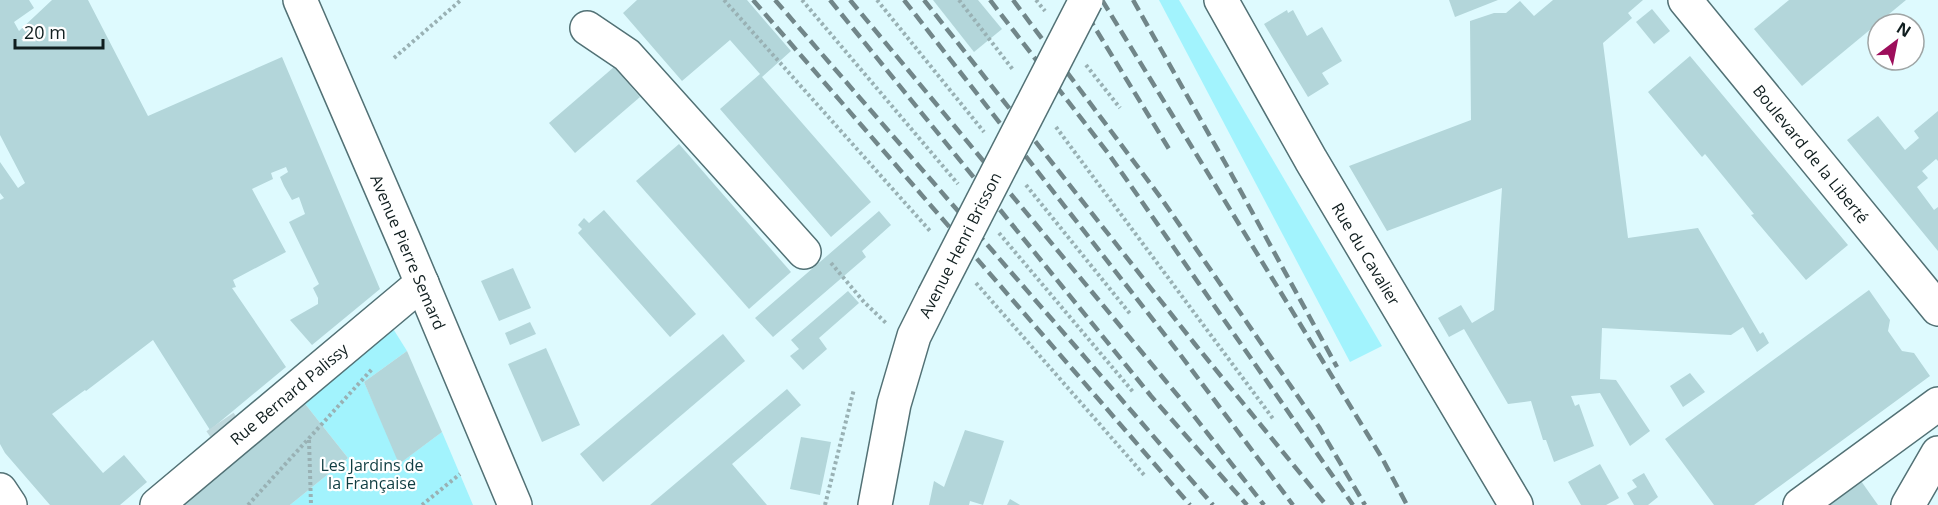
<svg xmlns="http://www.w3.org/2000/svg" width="1938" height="505" viewBox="0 0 1938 505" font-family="'Open Sans',sans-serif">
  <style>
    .green { fill: #a2f3fd }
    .building { fill: #b3d6da }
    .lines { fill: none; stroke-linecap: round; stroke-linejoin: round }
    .minor-tunnel { stroke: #bfd9dd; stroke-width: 33; stroke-dasharray: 33 16; stroke-linecap: butt }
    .minor-casing { stroke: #527175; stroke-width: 36 }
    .major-casing { stroke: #527175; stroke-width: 36 }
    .path { stroke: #99b1b4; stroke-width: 4; stroke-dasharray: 3 3; stroke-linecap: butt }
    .minor { stroke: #fff; stroke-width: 33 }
    .major { stroke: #fff; stroke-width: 33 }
    .rail { stroke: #718689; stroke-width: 4.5; stroke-dasharray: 12 6; stroke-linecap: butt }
    .major-bridge-casing { stroke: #527175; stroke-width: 36; stroke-linecap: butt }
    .major-bridge { stroke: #fff; stroke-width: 33 }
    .labels { text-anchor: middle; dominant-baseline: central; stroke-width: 4.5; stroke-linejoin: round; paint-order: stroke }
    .street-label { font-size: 16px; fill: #101e1f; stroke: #fff }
    .park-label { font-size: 16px; fill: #0f3d42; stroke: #fff }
  </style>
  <rect width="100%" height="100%" fill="#defafe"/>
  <g class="green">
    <path d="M 1159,0 L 1179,0 L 1382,346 L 1350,362 Z"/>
    <path d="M 392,327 L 407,351 L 364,382 L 400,463 L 442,432 L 473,505 L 290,505 L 348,458 L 302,400 Z"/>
  </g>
  <g class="building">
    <path d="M 0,0 L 29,0 L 34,8 L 14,22 L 19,31 L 52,0 L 88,0 L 148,116 L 282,57 L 380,289 L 312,345 L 290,320 L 318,304 L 318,298 L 313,288 L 319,284 L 289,222 L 305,214 L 299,197 L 292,200 L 284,186 L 280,177 L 288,172 L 286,167 L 271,173 L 273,179 L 252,189 L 286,252 L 233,280 L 236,287 L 232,288 L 286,367 L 210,430 L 153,340 L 86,391 L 85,390 L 52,414 L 103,473 L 124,455 L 147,482 L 120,505 L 50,505 L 5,453 L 0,444 L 0,200 L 4,198 L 0,193 L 0,162 L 18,188 L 25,183 L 0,135 Z"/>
    <path d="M 637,0 L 747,0 L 791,51 L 762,77 L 871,202 L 831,237 L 720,109 L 760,74 L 730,40 L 682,81 L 623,13 Z"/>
    <path d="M 933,0 L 978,0 L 1002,29 L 974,52 Z"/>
    <path d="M 1449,0 L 1498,0 L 1455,17 Z"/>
    <path d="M 1553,0 L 1643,0 L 1628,13 L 1632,18 L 1603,43 L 1628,238 L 1698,228 L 1760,334 L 1763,332 L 1769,343 L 1757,352 L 1743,327 L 1731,335 L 1602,328 L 1600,379 L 1616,380 L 1650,431 L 1630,446 L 1600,393 L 1571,396 L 1575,406 L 1579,404 L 1594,446 L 1554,462 L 1546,440 L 1543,440 L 1531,401 L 1508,404 L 1464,329 L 1449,337 L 1438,318 L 1461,305 L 1472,323 L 1494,310 L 1502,188 L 1387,231 L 1349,166 L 1471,120 L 1470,21 L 1494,13 L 1506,13 L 1520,1 L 1534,16 Z"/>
    <path d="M 1789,0 L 1906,0 L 1802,86 L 1754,29 Z"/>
    <path d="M 1652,9 L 1670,31 L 1654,44 L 1636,22 Z"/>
    <path d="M 1287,10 L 1288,13 L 1293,10 L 1307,36 L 1322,27 L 1342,61 L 1322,73 L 1329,84 L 1308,97 L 1264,24 Z"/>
    <path d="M 1690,56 L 1848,245 L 1806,280 L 1751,215 L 1754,214 L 1705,154 L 1702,157 L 1648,92 Z"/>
    <path d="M 614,67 L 640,97 L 575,153 L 549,123 Z"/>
    <path d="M 1938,111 L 1938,161 L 1936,159 L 1922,171 L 1928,178 L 1917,187 L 1934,210 L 1938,207 L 1938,251 L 1847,140 L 1878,116 L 1905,150 L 1919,138 L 1914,131 Z"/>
    <path d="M 679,144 L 791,272 L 749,309 L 636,181 Z"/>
    <path d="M 604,210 L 696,314 L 670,337 L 578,233 L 582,229 L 578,225 L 584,218 L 589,223 Z"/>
    <path d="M 879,211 L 891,225 L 862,251 L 866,257 L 773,337 L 755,318 Z"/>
    <path d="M 513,268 L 531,308 L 499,321 L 481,281 Z"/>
    <path d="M 1869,290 L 1890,320 L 1888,331 L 1902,351 L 1914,353 L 1930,376 L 1754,505 L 1714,505 L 1665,439 Z"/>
    <path d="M 848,291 L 859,303 L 819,338 L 827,349 L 803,370 L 790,356 L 799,349 L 791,340 Z"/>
    <path d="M 530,322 L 536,334 L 510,345 L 505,333 Z"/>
    <path d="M 723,334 L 745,361 L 603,482 L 580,454 Z"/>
    <path d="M 546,348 L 580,425 L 542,442 L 508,364 Z"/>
    <path d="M 407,351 L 442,432 L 399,464 L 364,382 Z"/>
    <path d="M 1690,373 L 1705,392 L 1683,407 L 1670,386 Z"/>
    <path d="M 787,389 L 801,405 L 732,464 L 767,505 L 650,505 Z"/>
    <path d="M 302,400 L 348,458 L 290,505 L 175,505 Z"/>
    <path d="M 965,430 L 1004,441 L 983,505 L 970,501 L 969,505 L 929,505 L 934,481 L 944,487 Z"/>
    <path d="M 801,437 L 831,442 L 820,495 L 790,489 Z"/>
    <path d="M 1600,464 L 1619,498 L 1606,505 L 1581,505 L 1568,482 Z"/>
    <path d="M 1644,473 L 1658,497 L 1648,505 L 1634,505 L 1627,493 L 1637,487 L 1632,480 Z"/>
    <path d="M 1861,481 L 1878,505 L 1828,505 L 1838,498 Z"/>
    <path d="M 1010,499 L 1020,505 L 1007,505 Z"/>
  </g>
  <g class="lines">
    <path class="minor-tunnel" d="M 220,422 L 240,451"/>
    <defs>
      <g id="minor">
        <path d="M 1221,0 L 1311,160 L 1516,505"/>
        <path d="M 1685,0 L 1938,309"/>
        <path d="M 587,28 L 627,55 L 804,252"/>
        <path d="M 0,490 L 10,505"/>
        <path d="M 157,505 L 422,283"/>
        <path d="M 1800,505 L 1938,404"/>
        <path d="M 1908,505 L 1938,453"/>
      </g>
      <g id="major">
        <path d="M 300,0 L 405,243 L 515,505"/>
        <path d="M 875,505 L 894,404 L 914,336 L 934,296"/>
      </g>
    </defs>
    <use href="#minor" class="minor-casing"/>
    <use href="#major" class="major-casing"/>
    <g class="path">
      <path d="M 724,0 L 931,232"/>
      <path d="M 802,0 L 958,184"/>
      <path d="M 877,0 L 984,132"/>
      <path d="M 959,0 L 1014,71"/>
      <path d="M 1036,0 L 1045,11"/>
      <path d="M 394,58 L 461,0"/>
      <path d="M 1086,65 L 1120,108"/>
      <path d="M 1056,127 L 1274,420"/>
      <path d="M 1026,185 L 1131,315"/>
      <path d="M 999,233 L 1134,393"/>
      <path d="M 831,263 L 864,302 L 887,324"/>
      <path d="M 976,283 L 1145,476"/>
      <path d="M 309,440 L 311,505"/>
      <path d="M 248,505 L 373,368"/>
      <path d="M 422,505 L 460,474"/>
      <path d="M 825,505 L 854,389"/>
    </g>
    <use href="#minor" class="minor"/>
    <use href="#major" class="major"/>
    <g class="rail">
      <path d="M 753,0 L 1190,505"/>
      <path d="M 775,0 L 1213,505"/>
      <path d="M 830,0 L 1151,396 L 1247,505"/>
      <path d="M 850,0 L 1179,397 L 1264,505"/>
      <path d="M 904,0 L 1179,353 L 1293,505"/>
      <path d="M 924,0 L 1194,343 L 1326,505"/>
      <path d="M 990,0 L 1108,153 L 1353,505"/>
      <path d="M 1013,0 L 1161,198 L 1319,427 L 1365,505"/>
      <path d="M 1078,0 L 1169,149"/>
      <path d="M 1102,0 L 1382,458 L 1407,505"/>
      <path d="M 1133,0 L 1228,168 L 1337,367"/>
    </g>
    <defs>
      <path id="major-bridge" d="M 934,296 L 1086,0"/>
    </defs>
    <use href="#major-bridge" class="major-bridge-casing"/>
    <use href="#major-bridge" class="major-bridge"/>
  </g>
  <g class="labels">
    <g class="street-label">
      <text transform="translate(1811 154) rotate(51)">Boulevard de la Liberté</text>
      <text transform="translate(960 245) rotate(-63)">Avenue Henri Brisson</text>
      <text transform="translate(408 252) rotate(67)">Avenue Pierre Semard</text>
      <text transform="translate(1366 254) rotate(59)">Rue du Cavalier</text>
      <text transform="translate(289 394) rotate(-40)">Rue Bernard Palissy</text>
    </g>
    <g class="park-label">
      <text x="372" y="465">Les Jardins de<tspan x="372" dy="18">la Française</tspan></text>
    </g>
  </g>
  <g transform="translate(1896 42) rotate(32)"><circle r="28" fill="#ffffff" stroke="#9fa5a5" stroke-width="1.5"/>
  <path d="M0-4.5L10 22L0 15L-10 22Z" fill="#9d0e5b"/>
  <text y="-9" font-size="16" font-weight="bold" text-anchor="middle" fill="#101e1f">N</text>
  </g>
  <path d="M15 39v9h88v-9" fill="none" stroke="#101e1f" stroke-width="3"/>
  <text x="24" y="39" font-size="18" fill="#101e1f" stroke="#ffffff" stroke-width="4.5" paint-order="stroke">20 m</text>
</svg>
